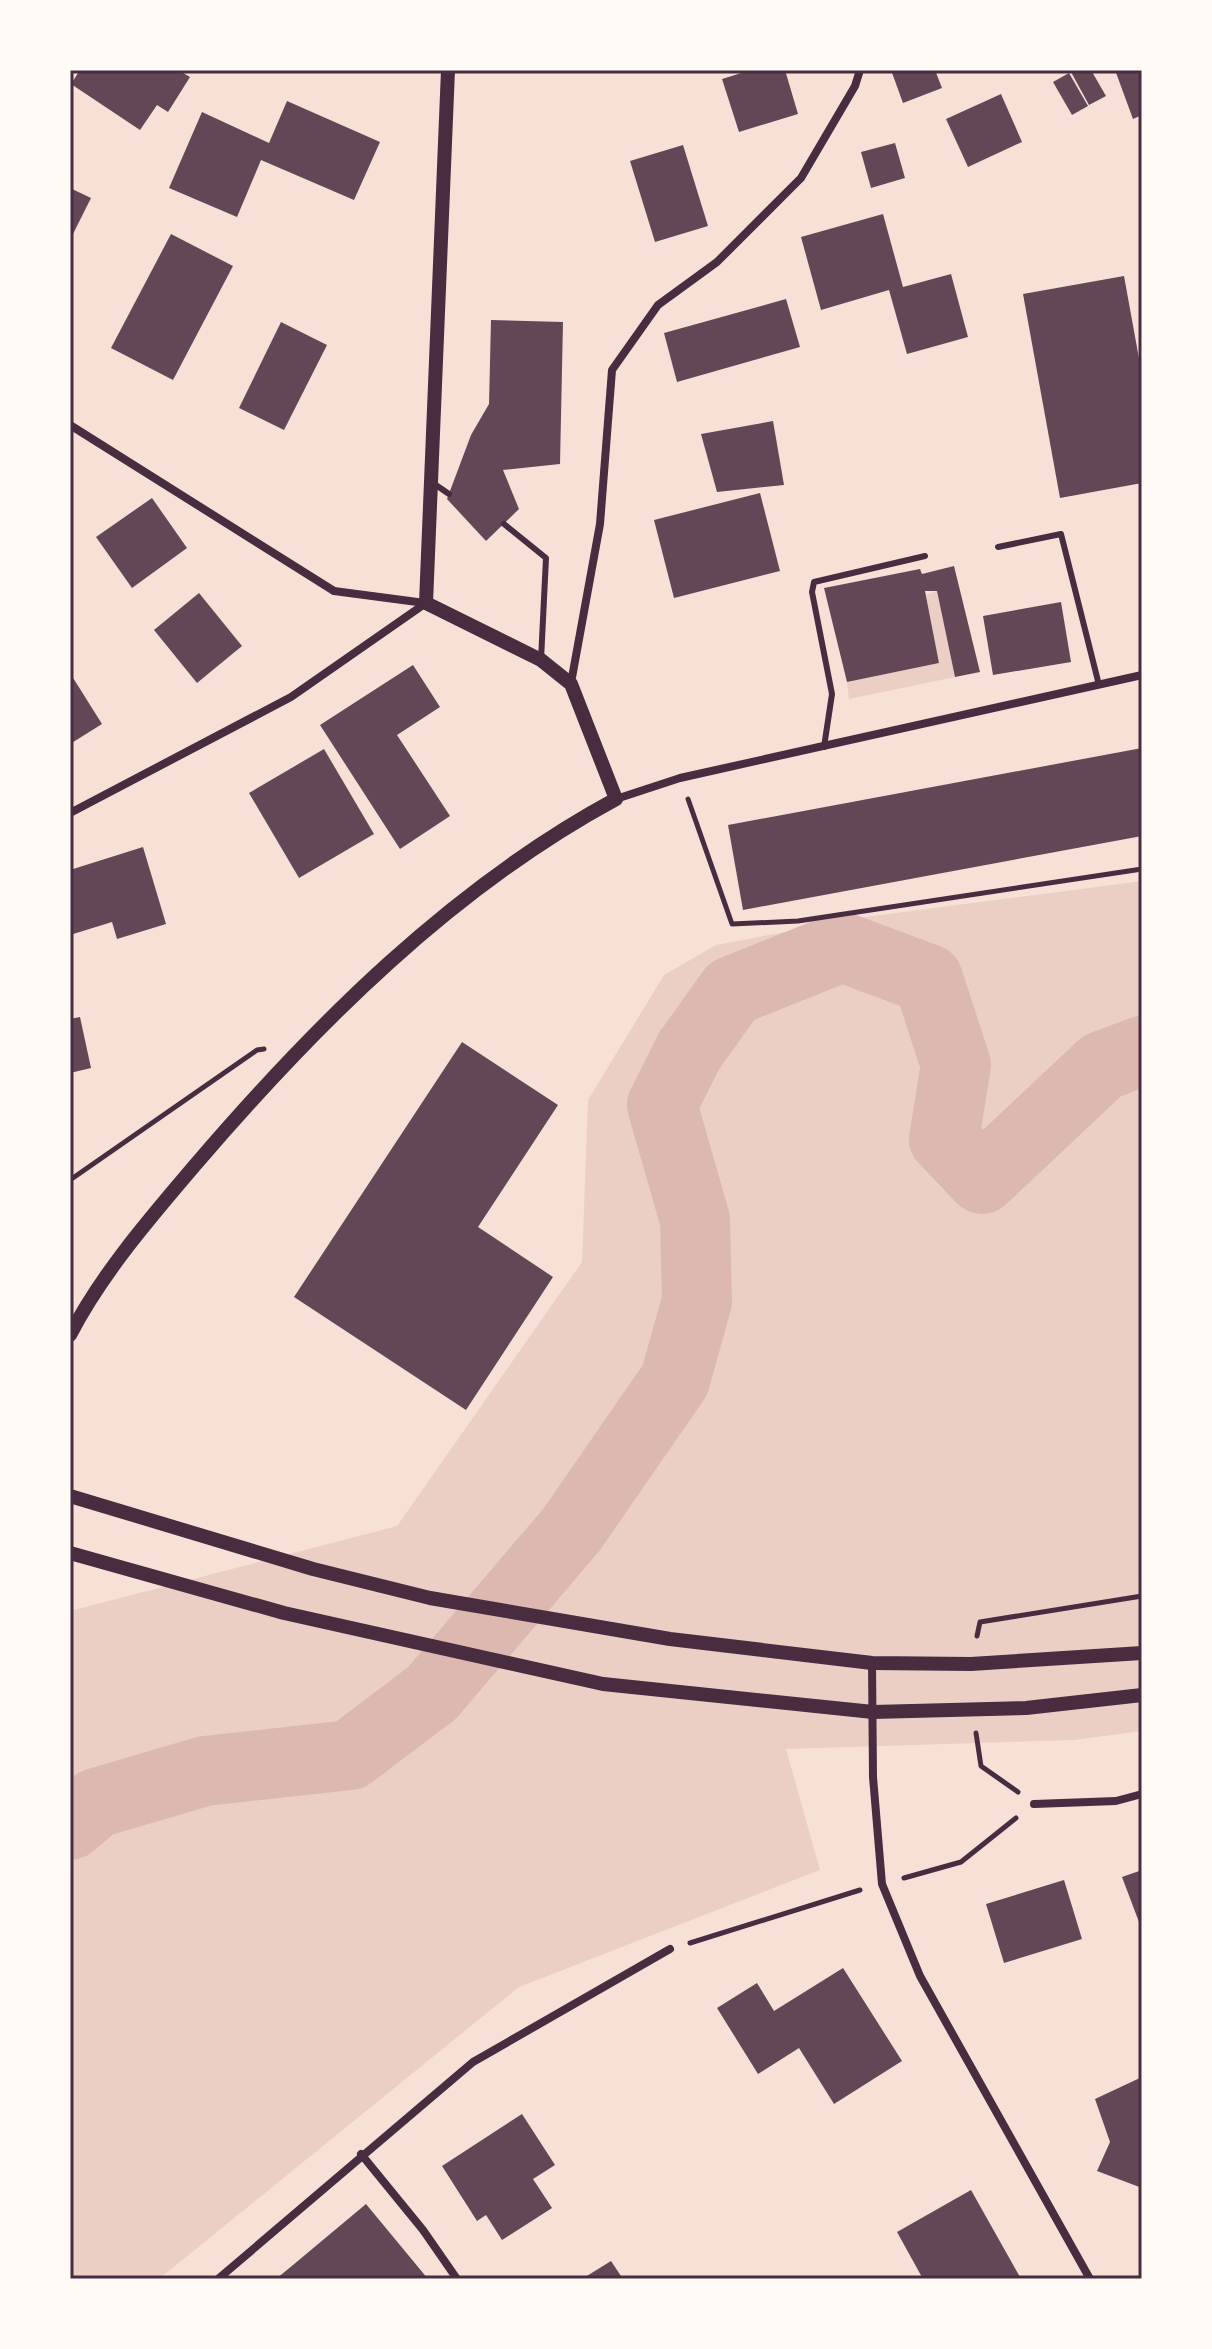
<svg xmlns="http://www.w3.org/2000/svg" width="1212" height="2349" viewBox="0 0 1212 2349" font-family="Signika,sans-serif">
  <style>
    .green { fill: #ebcfc5 }
    .lines { fill: none; stroke-linecap: round; stroke-linejoin: round }
    .river { stroke: #dcb8b0; stroke-width: 70 }
    .building { fill: #644757 }
    .path { stroke: #4a2c40; stroke-width: 5 }
    .service { stroke: #4a2c40; stroke-width: 6 }
    .minor { stroke: #4a2c40; stroke-width: 8 }
    .tertiary { stroke: #4a2c40; stroke-width: 14 }
    .neatline { fill: none; stroke: #4a2c40; stroke-width: 3 }
  </style>
  <rect width="100%" height="100%" fill="#f7e1d7"/>
  <g class="green">
    <path d="M 937,591 L 955,677 L 849,699 L 847,682 L 939,663 L 926,595 Z"/>
    <path d="M 1142,881 L 1142,1731 L 1074,1740 L 786,1749 L 820,1870 L 519,1987 L 159,2279 L 70,2279 L 70,1611 L 397,1526 L 582,1262 L 588,1100 L 664,975 L 716,945 L 865,917 Z"/>
  </g>
  <g class="lines">
    <path class="river" d="M 70,1825 L 96,1803 L 205,1771 L 350,1755 L 432,1693 L 572,1529 L 675,1380 L 697,1301 L 695,1220 L 662,1105 L 689,1051 L 732,991 L 842,947 L 928,979 L 956,1065 L 944,1139 L 982,1179 L 1102,1066 L 1142,1051"/>
  </g>
  <g class="building">
    <path d="M 80,70 L 178,70 L 190,77 L 168,112 L 157,105 L 140,130 L 71,84 Z"/>
    <path d="M 751,70 L 785,70 L 798,114 L 739,132 L 722,79 Z"/>
    <path d="M 891,70 L 935,70 L 942,88 L 903,103 Z"/>
    <path d="M 1074,70 L 1091,70 L 1106,96 L 1089,105 L 1071,72 Z"/>
    <path d="M 1115,70 L 1142,70 L 1142,115 L 1133,119 Z"/>
    <path d="M 1069,73 L 1088,106 L 1072,115 L 1053,82 Z"/>
    <path d="M 1001,94 L 1022,142 L 968,167 L 946,119 Z"/>
    <path d="M 287,101 L 380,142 L 354,200 L 261,160 L 237,217 L 169,188 L 202,112 L 269,143 Z"/>
    <path d="M 895,143 L 905,178 L 871,188 L 861,152 Z"/>
    <path d="M 683,145 L 708,226 L 655,242 L 630,161 Z"/>
    <path d="M 70,188 L 91,198 L 70,240 Z"/>
    <path d="M 883,214 L 903,287 L 951,274 L 968,337 L 907,354 L 889,290 L 821,310 L 801,237 Z"/>
    <path d="M 171,234 L 233,266 L 173,380 L 111,348 Z"/>
    <path d="M 1124,276 L 1142,375 L 1142,483 L 1060,498 L 1023,294 Z"/>
    <path d="M 786,299 L 800,347 L 677,382 L 664,333 Z"/>
    <path d="M 491,320 L 563,322 L 560,464 L 503,470 L 519,509 L 486,541 L 447,499 L 471,435 L 489,404 Z"/>
    <path d="M 281,322 L 327,345 L 284,430 L 239,408 Z"/>
    <path d="M 773,421 L 784,485 L 717,492 L 701,434 Z"/>
    <path d="M 760,493 L 780,571 L 674,598 L 654,520 Z"/>
    <path d="M 152,498 L 187,548 L 132,588 L 96,537 Z"/>
    <path d="M 954,566 L 980,672 L 955,677 L 937,591 L 925,591 L 939,663 L 847,682 L 824,588 L 920,569 L 922,574 Z"/>
    <path d="M 199,593 L 242,646 L 197,683 L 154,630 Z"/>
    <path d="M 1061,602 L 1071,662 L 993,675 L 983,616 Z"/>
    <path d="M 413,665 L 440,707 L 397,735 L 450,816 L 400,849 L 320,725 Z"/>
    <path d="M 70,673 L 102,724 L 70,744 Z"/>
    <path d="M 1142,748 L 1142,836 L 743,910 L 728,825 Z"/>
    <path d="M 324,749 L 374,834 L 299,878 L 249,793 Z"/>
    <path d="M 143,847 L 166,924 L 117,939 L 112,922 L 70,935 L 70,870 Z"/>
    <path d="M 80,1017 L 91,1068 L 70,1073 L 70,1019 Z"/>
    <path d="M 462,1042 L 558,1105 L 478,1227 L 553,1277 L 466,1410 L 294,1297 Z"/>
    <path d="M 1142,1870 L 1142,1930 L 1122,1877 Z"/>
    <path d="M 1064,1880 L 1082,1939 L 1004,1963 L 986,1904 Z"/>
    <path d="M 843,1968 L 902,2061 L 834,2104 L 799,2048 L 758,2074 L 717,2008 L 757,1983 L 774,2011 Z"/>
    <path d="M 1142,2077 L 1142,2188 L 1097,2171 L 1110,2142 L 1095,2099 Z"/>
    <path d="M 522,2114 L 555,2165 L 533,2179 L 552,2208 L 502,2240 L 486,2215 L 477,2221 L 442,2166 Z"/>
    <path d="M 971,2190 L 1020,2277 L 923,2279 L 897,2232 Z"/>
    <path d="M 366,2204 L 428,2279 L 276,2279 L 293,2265 Z"/>
    <path d="M 611,2261 L 623,2279 L 582,2279 Z"/>
  </g>
  <g class="lines">
    <g class="path">
      <path d="M 688,799 L 732,924 L 798,921 L 1142,869"/>
      <path d="M 70,1180 L 257,1050 L 264,1049"/>
      <path d="M 977,1636 L 980,1622 L 1142,1596"/>
      <path d="M 976,1733 L 981,1766 L 1018,1792"/>
      <path d="M 904,1878 L 961,1862 L 1016,1818"/>
      <path d="M 690,1943 L 860,1890"/>
    </g>
    <g class="service">
      <path d="M 433,483 L 449,494"/>
      <path d="M 504,524 L 546,558 L 541,660"/>
      <path d="M 998,547 L 1061,534 L 1099,685"/>
      <path d="M 824,747 L 832,694 L 812,592 L 814,582 L 925,556"/>
    </g>
    <g class="minor">
      <path d="M 70,425 L 334,591 L 425,603"/>
      <path d="M 571,683 L 600,524 L 612,370 L 658,305 L 717,262 L 801,178 L 855,86 L 860,70"/>
      <path d="M 616,799 L 680,778 L 1142,675"/>
      <path d="M 70,813 L 291,697 L 426,603"/>
      <path d="M 872,1663 L 873,1777 L 882,1884 L 920,1976 L 1090,2279"/>
      <path d="M 1034,1804 L 1116,1801 L 1142,1794"/>
      <path d="M 361,2154 L 423,2230 L 457,2279"/>
      <path d="M 218,2279 L 473,2062 L 670,1949"/>
    </g>
    <g class="tertiary">
      <path d="M 70,1335 C 102,1273 151,1217 196,1164 C 316,1024 453,887 616,799 L 571,684 L 541,660 L 426,603 L 448,70"/>
      <path d="M 70,1496 L 313,1569 L 430,1598 L 670,1639 L 872,1663 L 971,1664 L 1142,1653"/>
      <path d="M 70,1553 L 284,1613 L 603,1684 L 873,1712 L 1026,1708 L 1142,1695"/>
    </g>
  </g>
  <rect width="1212" height="2349" fill="none" stroke="#fffaf5" stroke-width="144"/>
  <rect x="72" y="72" width="1068" height="2205" class="neatline"/>
</svg>
